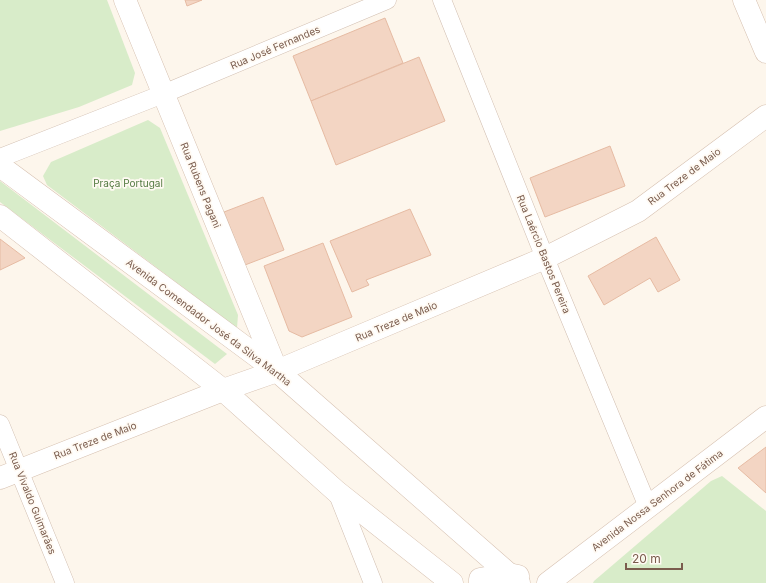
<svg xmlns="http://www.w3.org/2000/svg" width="766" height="583" viewBox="0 0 766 583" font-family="Inter,sans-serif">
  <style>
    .green { fill: #d8ecc9 }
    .building { fill: #f3d5c3; stroke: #e6bba3 }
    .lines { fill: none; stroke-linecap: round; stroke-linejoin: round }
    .street-casing { stroke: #d1beb0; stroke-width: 19 }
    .secondary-casing { stroke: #d6c0b0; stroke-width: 23 }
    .street { stroke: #fff; stroke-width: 18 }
    .secondary { stroke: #fff; stroke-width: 22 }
    .labels { text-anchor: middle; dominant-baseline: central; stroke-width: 3.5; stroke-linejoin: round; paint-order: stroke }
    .street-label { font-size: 10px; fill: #7a5c4d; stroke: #fffaf3 }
    .park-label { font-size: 10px; fill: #537a41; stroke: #fffaf3 }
  </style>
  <rect width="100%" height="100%" fill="#fdf6ec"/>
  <g class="green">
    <path d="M 0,0 L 107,0 L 135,73 L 132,85 L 79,107 L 0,131 Z"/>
    <path d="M 148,120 L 160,128 L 238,315 L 237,328 L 47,185 L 43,176 L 51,162 Z"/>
    <path d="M 0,181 L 227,354 L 215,364 L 0,202 Z"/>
    <path d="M 722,476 L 766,511 L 766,583 L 593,583 L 594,581 L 711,481 Z"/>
  </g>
  <g class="building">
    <path d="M 185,0 L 202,0 L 187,6 Z"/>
    <path d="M 385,18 L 403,63 L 311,101 L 293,56 Z"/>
    <path d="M 419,57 L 445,121 L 336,165 L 311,101 Z"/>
    <path d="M 610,146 L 625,186 L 545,217 L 530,178 Z"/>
    <path d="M 263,197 L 284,250 L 245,265 L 224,212 Z"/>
    <path d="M 410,209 L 431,255 L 366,280 L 369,285 L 352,292 L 330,241 Z"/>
    <path d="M 656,237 L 680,280 L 658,292 L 650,278 L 604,305 L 588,276 Z"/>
    <path d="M 0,239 L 25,258 L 0,270 Z"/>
    <path d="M 323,243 L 352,317 L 302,337 L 289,331 L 264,266 Z"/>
    <path d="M 766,447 L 766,493 L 738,468 Z"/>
  </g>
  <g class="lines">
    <defs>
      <g id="street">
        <path d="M 442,0 L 545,258 L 648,507"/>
        <path d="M 0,158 L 163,94 L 387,0"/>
        <path d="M 0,424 L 65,583"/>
        <path d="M 337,492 L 373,583"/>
      </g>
      <g id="secondary">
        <path d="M 125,0 L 277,371"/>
        <path d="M 744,0 L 766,52"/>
        <path d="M 0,166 L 277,371 L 519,583"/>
        <path d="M 0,216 L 223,390 L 337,492 L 452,583"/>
        <path d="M 0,478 L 223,390 L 277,371 L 545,258 L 638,211 L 766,116"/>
        <path d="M 480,583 L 480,579 L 508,574 L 518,576"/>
        <path d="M 548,583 L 766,417"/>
      </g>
    </defs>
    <use href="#street" class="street-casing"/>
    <use href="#secondary" class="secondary-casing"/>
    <use href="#street" class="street"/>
    <use href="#secondary" class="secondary"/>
  </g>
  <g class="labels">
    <g class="street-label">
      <text transform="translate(275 47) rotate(-23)">Rua José Fernandes</text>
      <text transform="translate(684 176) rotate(-37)">Rua Treze de Maio</text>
      <text transform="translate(201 185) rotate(68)">Rua Rubens Pagani</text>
      <text transform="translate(544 254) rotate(68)">Rua Laércio Bastos Pereira</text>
      <text transform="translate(396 321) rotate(-23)">Rua Treze de Maio</text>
      <text transform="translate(209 322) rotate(37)">Avenida Comendador José da Silva Martha</text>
      <text transform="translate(95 440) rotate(-21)">Rua Treze de Maio</text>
      <text transform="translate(657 500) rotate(-37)">Avenida Nossa Senhora de Fátima</text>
      <text transform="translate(33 503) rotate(68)">Rua Vivaldo Guimarães</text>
    </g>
    <g class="park-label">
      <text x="128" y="183">Praça Portugal</text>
    </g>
  </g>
  <path d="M626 563v6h56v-6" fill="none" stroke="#7a5c4d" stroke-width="2"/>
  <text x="632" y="563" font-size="12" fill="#7a5c4d" stroke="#fffaf3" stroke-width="3" paint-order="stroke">20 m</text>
</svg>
